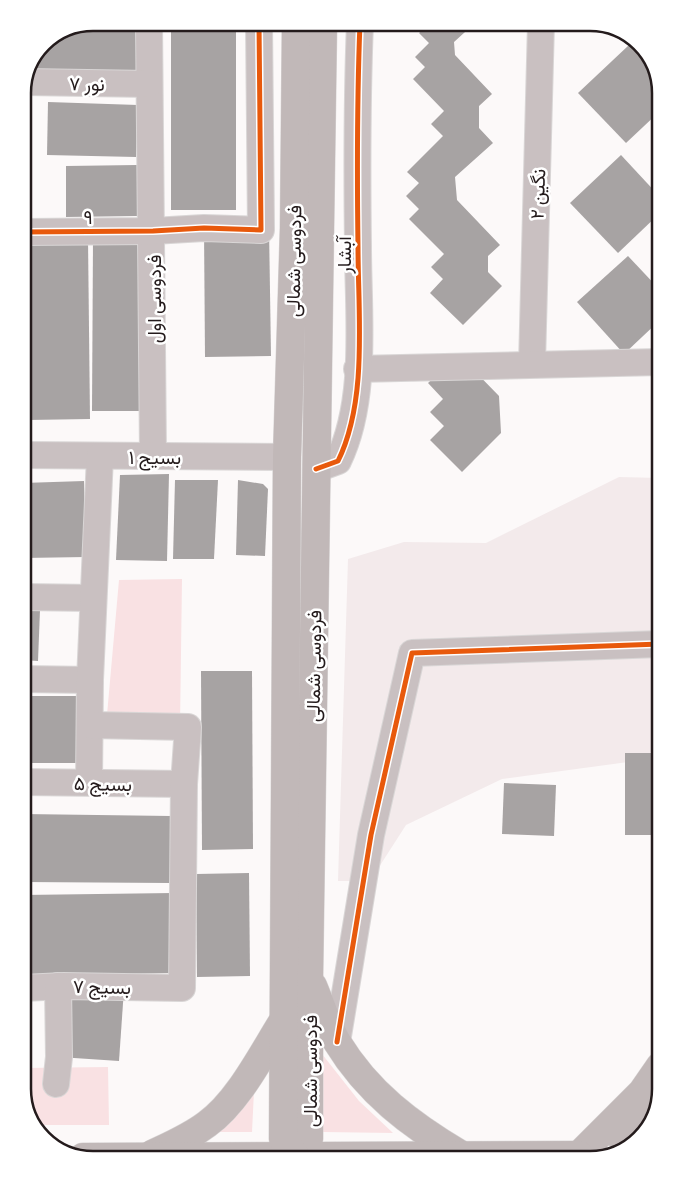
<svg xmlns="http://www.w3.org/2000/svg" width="683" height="1182" viewBox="0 0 683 1182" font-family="'Exo 2',Vazirmatn,sans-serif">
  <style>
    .built { fill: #f3eaeb }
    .green { fill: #f9e1e3 }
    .building { fill: #a7a3a3 }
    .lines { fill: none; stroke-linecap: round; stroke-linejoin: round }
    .minor-casing { stroke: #d9d6d6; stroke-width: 28 }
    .major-casing { stroke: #d9d6d6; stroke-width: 29 }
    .minor { stroke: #c9c0c1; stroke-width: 26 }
    .major { stroke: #c1b8b8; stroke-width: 28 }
    .cycleway-casing { stroke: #fff; stroke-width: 8 }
    .cycleway { stroke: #e8590c; stroke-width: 5 }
    .labels { text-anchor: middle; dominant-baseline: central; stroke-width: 5; stroke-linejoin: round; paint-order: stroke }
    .street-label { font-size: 19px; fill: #241b1c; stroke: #fff }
    .rim { fill: none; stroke: #241b1c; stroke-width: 2.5 }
  </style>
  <rect width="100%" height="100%" fill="#fcf9f9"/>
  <path class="built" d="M 619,477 L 660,478 L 660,743 L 643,760 L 502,779 L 406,825 L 370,881 L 338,881 L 348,559 L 404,542 L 486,543 Z"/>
  <g class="green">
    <path d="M 182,579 L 180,727 L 106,726 L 119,580 Z"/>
    <path d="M 322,1054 L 359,1101 L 393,1133 L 323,1132 Z"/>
    <path d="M 108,1067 L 109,1125 L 34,1125 C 22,1111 23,1085 23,1068 Z"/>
    <path d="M 254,1091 L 252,1132 L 215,1132 Z"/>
  </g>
  <g class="building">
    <path d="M 93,22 L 141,23 L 140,75 L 29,76 L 43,43 Z"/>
    <rect x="171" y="23" width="65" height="187"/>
    <path d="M 429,23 L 475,23 L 454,42 L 455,55 L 492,94 L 479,106 L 479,128 L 493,143 L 455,177 L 457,200 L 500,245 L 488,256 L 488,272 L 502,286 L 463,325 L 430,293 L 443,279 L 431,267 L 444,254 L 409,219 L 419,209 L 406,196 L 419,183 L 407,172 L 443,136 L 431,124 L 444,111 L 413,79 L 425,67 L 415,57 L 429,43 L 419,33 Z"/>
    <path d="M 629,45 L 656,74 L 660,93 L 660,111 L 626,143 L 578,93 Z"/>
    <path d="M 48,102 L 138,105 L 136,157 L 47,155 Z"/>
    <path d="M 621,155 L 660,197 L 660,213 L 618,253 L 570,203 Z"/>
    <path d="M 137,165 L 137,216 L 66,217 L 66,166 Z"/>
    <path d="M 269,227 L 271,356 L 205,357 L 204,228 Z"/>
    <path d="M 88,239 L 90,419 L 28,420 L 26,240 Z"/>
    <path d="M 93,240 L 142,240 L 142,411 L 92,411 Z"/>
    <path d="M 628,256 L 660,290 L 660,320 L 624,354 L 577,302 Z"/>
    <path d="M 458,354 L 499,396 L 501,433 L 462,472 L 430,440 L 444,426 L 430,412 L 443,399 L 428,383 Z"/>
    <path d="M 169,474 L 167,561 L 116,560 L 120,475 Z"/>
    <path d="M 175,480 L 218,480 L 214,559 L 173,559 Z"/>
    <path d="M 238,480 L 263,484 L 268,489 L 265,556 L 236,555 Z"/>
    <path d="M 84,481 L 86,557 L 23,558 L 23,483 Z"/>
    <path d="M 23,610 L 40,610 L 38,661 L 23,660 Z"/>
    <path d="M 201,671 L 252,671 L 253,849 L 202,850 Z"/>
    <path d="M 23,696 L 78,696 L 77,763 L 23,763 Z"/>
    <path d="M 625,753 L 660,753 L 660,829 L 657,829 L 657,835 L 625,835 Z"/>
    <path d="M 504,783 L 556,785 L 554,836 L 502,834 Z"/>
    <path d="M 23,814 L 171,816 L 170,883 L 23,882 Z"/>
    <path d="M 249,873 L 250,976 L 197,977 L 196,874 Z"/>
    <path d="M 173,893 L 174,973 L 23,976 L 23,895 Z"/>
    <path d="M 64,986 L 124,989 L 119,1061 L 59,1057 Z"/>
  </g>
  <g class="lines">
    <defs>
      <g id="minor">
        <path d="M 149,23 L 153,455"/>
        <path d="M 26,82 L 149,84"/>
        <path d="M 23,232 L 153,231 L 204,228 L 261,230 L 259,23"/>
        <path d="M 532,364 L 541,23"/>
        <path d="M 357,369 L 660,362"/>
        <path d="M 23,455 L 287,457"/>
        <path d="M 316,469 L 338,461 C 368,400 358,314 358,247 C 357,172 357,98 360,23"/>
        <path d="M 23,597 L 93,598"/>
        <path d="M 23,679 L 90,680"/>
        <path d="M 23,782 L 184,784"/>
        <path d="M 89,782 L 90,680 L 100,456"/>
        <path d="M 23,988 L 64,986 L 182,988 L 184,784 L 188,727 L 91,725"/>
        <path d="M 337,1042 L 371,835 L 412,653 L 660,644"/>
        <path d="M 56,1084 L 59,1057 L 58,986"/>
      </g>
      <g id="major">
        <path d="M 313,986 C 321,1005 327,1025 337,1042 C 368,1093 411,1125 460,1154"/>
        <path d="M 613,1132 L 634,1118 L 653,1115"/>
        <path d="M 152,1154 C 171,1145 190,1137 207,1124 C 239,1101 263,1052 284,1019"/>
        <path d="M 579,1155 L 642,1092 L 660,1066"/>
        <path d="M 83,1157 L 579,1155"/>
        <path d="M 296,1157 L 309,1139 L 309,978 L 323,23"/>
        <path d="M 296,1157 L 283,1139 L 287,457 L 294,228 L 296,23"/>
      </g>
    </defs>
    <use href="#minor" class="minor-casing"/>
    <use href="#major" class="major-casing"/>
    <use href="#minor" class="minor"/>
    <use href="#major" class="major"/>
    <defs>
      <g id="cycleway">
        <path d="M 23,232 L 153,231 L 204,228 L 261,230 L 259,23"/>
        <path d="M 316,469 L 338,461 C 368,400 358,314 358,247 C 357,172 357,98 360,23"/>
        <path d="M 337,1042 L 371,835 L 412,653 L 660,644"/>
      </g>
    </defs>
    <use href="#cycleway" class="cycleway-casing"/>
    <use href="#cycleway" class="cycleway"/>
  </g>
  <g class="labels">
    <g class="street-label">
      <text transform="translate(87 83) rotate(1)">نور ۷</text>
      <text transform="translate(537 194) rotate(-88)">نگین ۲</text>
      <text x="88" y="216">۹</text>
      <text transform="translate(343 255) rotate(-90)">آبشار</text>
      <text transform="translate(293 261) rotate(-89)">فردوسی شمالی</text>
      <text transform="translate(153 299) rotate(-90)">فردوسی اول</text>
      <text x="155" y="456">بسیج ۱</text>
      <text transform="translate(313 666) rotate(-89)">فردوسی شمالی</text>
      <text transform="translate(103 783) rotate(1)">بسیج ۵</text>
      <text transform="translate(102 986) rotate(1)">بسیج ۷</text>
      <text transform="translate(309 1071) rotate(-90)">فردوسی شمالی</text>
    </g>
  </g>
  <path d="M0 0H683V1182H0ZM93 31H590A62 62 0 0 1 652 93V1089A62 62 0 0 1 590 1151H93A62 62 0 0 1 31 1089V93A62 62 0 0 1 93 31Z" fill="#fff" fill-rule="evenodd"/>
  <path class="rim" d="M93 31H590A62 62 0 0 1 652 93V1089A62 62 0 0 1 590 1151H93A62 62 0 0 1 31 1089V93A62 62 0 0 1 93 31Z"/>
</svg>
